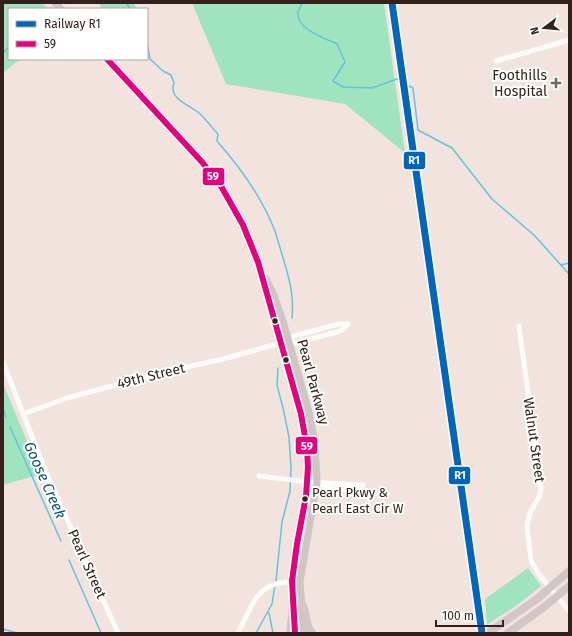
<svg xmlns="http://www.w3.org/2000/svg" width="572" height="636" viewBox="0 0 572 636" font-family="'Fira Sans',sans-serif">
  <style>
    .green { fill: #9fe4be }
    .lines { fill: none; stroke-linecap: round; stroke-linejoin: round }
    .stream { stroke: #62c4dc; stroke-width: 1.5 }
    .minor { stroke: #fdfbfa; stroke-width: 5 }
    .major { stroke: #cec5c5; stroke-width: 7 }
    .highway { stroke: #d3c6c9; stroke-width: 8 }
    .bus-1-casing { stroke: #fff; stroke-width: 9 }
    .bus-1 { stroke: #e5007d; stroke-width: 6 }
    .rail-1-casing { stroke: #fff; stroke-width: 10 }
    .rail-1 { stroke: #0065bd; stroke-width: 7 }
    .poi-dot { fill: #766660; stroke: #fff; stroke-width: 1.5 }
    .bus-dot { fill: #33221c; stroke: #fff; stroke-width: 1.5 }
    .labels { text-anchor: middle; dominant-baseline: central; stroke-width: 4; stroke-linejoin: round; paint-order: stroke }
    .bus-label { font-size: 13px; fill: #33221c; stroke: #fff; text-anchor: start }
    .poi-label { font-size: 14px; fill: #33221c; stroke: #fff; text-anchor: end }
    .street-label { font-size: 14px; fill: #33221c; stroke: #fff }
    .water-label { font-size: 15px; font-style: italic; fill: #075769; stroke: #fff }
    .line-badge { stroke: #fff; stroke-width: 1.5 }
    .badge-label { font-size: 11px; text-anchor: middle; font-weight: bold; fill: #fff }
  </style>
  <rect width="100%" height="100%" fill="#f3e3de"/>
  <g class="green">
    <path d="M 3,3 L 42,3 L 49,9 L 9,9 L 9,59 L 20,59 L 3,73 Z"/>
    <path d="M 99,3 L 134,3 L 137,9 L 102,9 Z"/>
    <path d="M 192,3 L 384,3 L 405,153 L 345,104 L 226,84 Z"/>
    <path d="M 3,384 L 41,474 L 3,485 Z"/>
    <path d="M 528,568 L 541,586 L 516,606 L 488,624 L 487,624 L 485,599 Z"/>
  </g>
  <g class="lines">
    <g class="stream">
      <path d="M 126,3 L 131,9"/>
      <path d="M 302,3 C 301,6 299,9 298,12 C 296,29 324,38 337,44 L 345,62 L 333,81 L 343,87 L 372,88 L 397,79 L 413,88 L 418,130 L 452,148 L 492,199 L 534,235 L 569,274"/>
      <path d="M 50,9 L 51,8"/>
      <path d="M 147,42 L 150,59 L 163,71 L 171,75 L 174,83 C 168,99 190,105 199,113 C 206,119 212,128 218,134 L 217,141 C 240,167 262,198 275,231 C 278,241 281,251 284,261 C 290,282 294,295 292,318"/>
      <path d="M 3,53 L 9,47"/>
      <path d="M 561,265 L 569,263"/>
      <path d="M 3,409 L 6,417"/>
      <path d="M 10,427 L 61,541"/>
      <path d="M 69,560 L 101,633"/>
      <path d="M 276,581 L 282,522 L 290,491 L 291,467 L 289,437 L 283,408 L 277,385 L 278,368"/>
      <path d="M 269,613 L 273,633"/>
      <path d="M 3,629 L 17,633"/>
      <path d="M 256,633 L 272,604 L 275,585"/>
    </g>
    <g class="minor">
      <path d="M 496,61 L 569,40"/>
      <path d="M 519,326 L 541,488 L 540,495 L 530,513 L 527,525 L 531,560 L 538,573 L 569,611"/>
      <path d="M 288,341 L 295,343 L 337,332 L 342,330 L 348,324"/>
      <path d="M 3,362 L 45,470 L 118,633"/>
      <path d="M 23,414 L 67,398 L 173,370 L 219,360 L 288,341 L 294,336 L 339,324 L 348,324"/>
      <path d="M 259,476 L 308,482 L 363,485"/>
      <path d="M 317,482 C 328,491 349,490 363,490"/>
      <path d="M 238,633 C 255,600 258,579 300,582"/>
    </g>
    <g class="major">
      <path d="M 55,3 L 61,9"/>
      <path d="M 107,59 L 202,162 L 221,186 L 243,225 L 258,262 L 301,414 L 307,448 L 308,467 L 306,496 L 297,544 L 292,581 L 295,633"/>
      <path d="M 266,279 L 274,295 L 283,321 L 309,412 L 315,443 L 317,482 L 300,582 L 304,633"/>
    </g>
    <g class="highway">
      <path d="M 301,602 C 308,612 304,624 312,633"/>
      <path d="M 290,633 L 293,608"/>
      <path d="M 488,633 L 537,599 L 569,571"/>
      <path d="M 508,633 L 544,607 L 569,586"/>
    </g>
    <defs>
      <path id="bus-1" d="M 107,59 L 202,162 L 221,186 L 243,225 L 258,262 L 301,414 L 307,448 L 308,467 L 306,496 L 297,544 L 292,581 L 295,633"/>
    </defs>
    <use href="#bus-1" class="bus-1-casing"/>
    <use href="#bus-1" class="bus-1"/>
    <defs>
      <path id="rail-1" d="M 392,3 L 482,633"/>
    </defs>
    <use href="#rail-1" class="rail-1-casing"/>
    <use href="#rail-1" class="rail-1"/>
  </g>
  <path class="poi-dot" d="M554 77h4v4h4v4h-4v4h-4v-4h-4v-4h4z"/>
  <g class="bus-dot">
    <circle cx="275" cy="321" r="3.5"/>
    <circle cx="286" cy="360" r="3.5"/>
    <circle cx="305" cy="499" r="3.5"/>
  </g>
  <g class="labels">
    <g class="bus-label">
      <text x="312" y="492">Pearl Pkwy &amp;<tspan x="312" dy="16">Pearl East Cir W</tspan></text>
    </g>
    <g class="poi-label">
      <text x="547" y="75">Foothills<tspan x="547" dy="16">Hospital</tspan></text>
    </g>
    <g class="street-label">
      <text transform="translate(151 376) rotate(-14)">49th Street</text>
      <text transform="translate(313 382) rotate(75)">Pearl Parkway</text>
      <text transform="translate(534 440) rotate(82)">Walnut Street</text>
      <text transform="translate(87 564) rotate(66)">Pearl Street</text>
    </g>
    <g class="water-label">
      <text transform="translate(45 480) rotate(66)">Goose Creek</text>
    </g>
  </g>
  <g class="line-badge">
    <rect x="403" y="151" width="23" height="19" rx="4" fill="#0065bd"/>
    <rect x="202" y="167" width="23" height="19" rx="4" fill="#e5007d"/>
    <rect x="295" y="436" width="23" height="19" rx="4" fill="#e5007d"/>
    <rect x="448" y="466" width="23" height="19" rx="4" fill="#0065bd"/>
  </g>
  <g class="badge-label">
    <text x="414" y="164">R1</text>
    <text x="213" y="180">59</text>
    <text x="307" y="450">59</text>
    <text x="460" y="479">R1</text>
  </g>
  <rect width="572" height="636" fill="none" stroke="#33221c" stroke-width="8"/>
  <rect x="8" y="8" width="140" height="52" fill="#ffffff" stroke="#ada7a4"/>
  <rect x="16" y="21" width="20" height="6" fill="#0065bd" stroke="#ada7a4"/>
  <text x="44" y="28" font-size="12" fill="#33221c">Railway R1</text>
  <rect x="16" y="41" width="20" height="6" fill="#e5007d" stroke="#ada7a4"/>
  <text x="44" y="48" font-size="12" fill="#33221c">59</text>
  <g transform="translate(544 28) rotate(254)" stroke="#ffffff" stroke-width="3" paint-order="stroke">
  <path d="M0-3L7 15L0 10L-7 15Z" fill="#33221c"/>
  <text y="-6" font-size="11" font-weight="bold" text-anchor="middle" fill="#33221c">N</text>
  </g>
  <path d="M436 620v6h67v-6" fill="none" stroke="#33221c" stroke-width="2"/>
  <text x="442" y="620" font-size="12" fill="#33221c" stroke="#ffffff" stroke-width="3" paint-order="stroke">100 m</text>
</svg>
